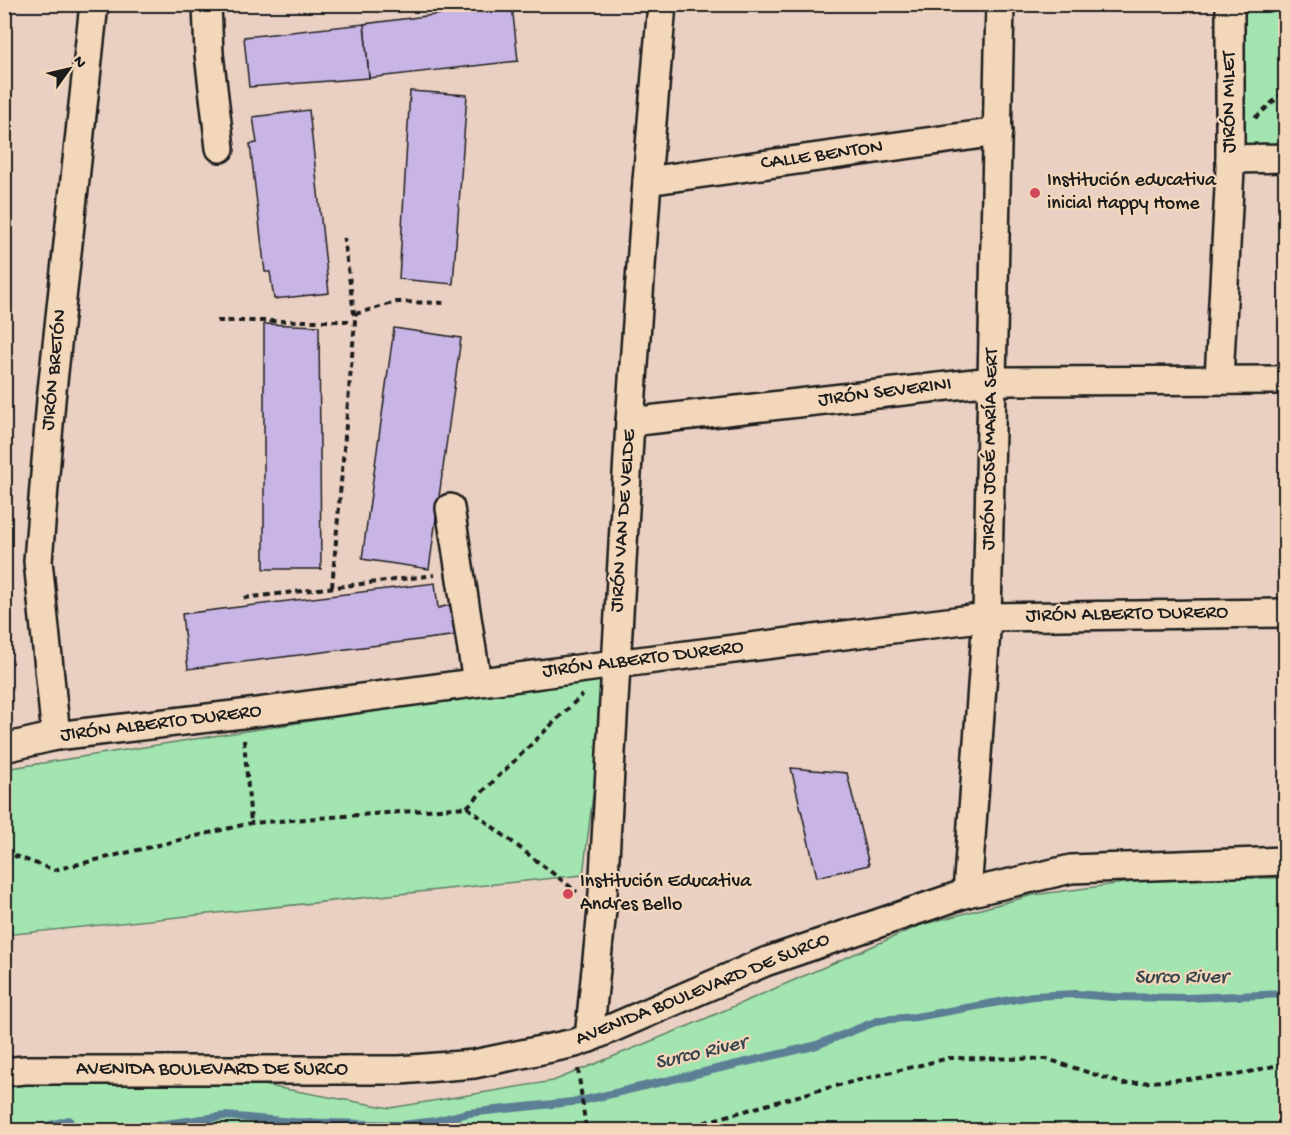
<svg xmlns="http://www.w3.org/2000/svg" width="1290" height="1135" viewBox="0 0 1290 1135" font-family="'Gochi Hand',sans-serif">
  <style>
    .green { fill: #a2e5b0; stroke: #5f8066; stroke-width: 1.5 }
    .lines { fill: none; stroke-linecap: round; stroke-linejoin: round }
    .stream { stroke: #5c7f95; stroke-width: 8 }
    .building { fill: #c8b5e6; stroke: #1c1c1c; stroke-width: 1.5 }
    .minor-casing { stroke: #1c1c1c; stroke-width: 32 }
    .path { stroke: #1c1c1c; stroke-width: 4; stroke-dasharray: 6 4.5; stroke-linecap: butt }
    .minor { stroke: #f3d7ba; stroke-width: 27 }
    .poi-dot { fill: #d1495b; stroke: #f3d7ba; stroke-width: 2 }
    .labels { text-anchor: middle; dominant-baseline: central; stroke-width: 4.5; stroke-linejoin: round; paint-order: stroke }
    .street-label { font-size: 20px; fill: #1c1c1c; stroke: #f3d7ba }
    .poi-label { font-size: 20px; fill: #1c1c1c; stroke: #f3d7ba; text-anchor: start }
    .water-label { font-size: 21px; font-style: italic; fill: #37454e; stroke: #f3d7ba }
  </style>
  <rect width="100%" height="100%" fill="#ead0c3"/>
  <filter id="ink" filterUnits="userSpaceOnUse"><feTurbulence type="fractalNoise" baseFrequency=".0167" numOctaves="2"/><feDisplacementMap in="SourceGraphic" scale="12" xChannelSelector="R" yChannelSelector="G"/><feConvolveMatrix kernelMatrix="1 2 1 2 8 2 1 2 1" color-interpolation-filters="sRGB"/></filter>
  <g filter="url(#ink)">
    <g class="green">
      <path d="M 1230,5 L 1285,5 L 1285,153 L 1230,154 Z"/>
      <path d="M 608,674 L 583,875 L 5,935 L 5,769 Z"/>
      <path d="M 1163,878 L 1285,878 L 1285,1130 L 5,1130 L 4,1088 L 17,1084 L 112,1082 L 252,1083 L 390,1108 L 553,1081 L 693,1024 L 921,925 L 1033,895 Z"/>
    </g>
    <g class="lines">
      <g class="stream">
        <path d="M 31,1130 L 69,1120 L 73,1130"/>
        <path d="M 120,1130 L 225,1116 L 294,1122 L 401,1125 L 436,1121 L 468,1113 L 581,1101 L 814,1046 L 880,1020 L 916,1017 L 1033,996 L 1075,994 L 1113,997 L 1187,998 L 1286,994"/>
      </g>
    </g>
    <g class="building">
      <path d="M 512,5 L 518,61 L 369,78 L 364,24 Z"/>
      <path d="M 364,24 L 369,78 L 249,87 L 244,37 Z"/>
      <path d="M 410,91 L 467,95 L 453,284 L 399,279 Z"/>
      <path d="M 309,110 L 329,293 L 274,299 L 270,272 L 265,272 L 250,144 L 257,143 L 253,117 Z"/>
      <path d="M 264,324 L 319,326 L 321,569 L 264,569 Z"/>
      <path d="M 394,328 L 461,338 L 429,569 L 362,559 Z"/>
      <path d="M 435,583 L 438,608 L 450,605 L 458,635 L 188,669 L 182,614 Z"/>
      <path d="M 791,768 L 847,773 L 869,865 L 817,877 Z"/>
    </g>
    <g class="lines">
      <defs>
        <g id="minor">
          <path d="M 207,4 L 209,54 L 220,148"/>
          <path d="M 1230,159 L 1286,158"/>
          <path d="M 647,181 L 998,132"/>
          <path d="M 1219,379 L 1230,169 L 1230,4"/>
          <path d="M 630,422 L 992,381 L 1286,380"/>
          <path d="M 450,508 L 477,682"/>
          <path d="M 56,736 L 38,561 L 51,400 L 94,4"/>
          <path d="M 4,748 L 56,736 L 242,714 L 615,664 L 987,617 L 1286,613"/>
          <path d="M 967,893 L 987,617 L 1000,4"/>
          <path d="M 589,1038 L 602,910 L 630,422 L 647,181 L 662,4"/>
          <path d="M 4,1072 L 25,1070 L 400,1070 L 474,1064 L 575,1043 L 589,1038 L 765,962 L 967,893 L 1071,869 L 1286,861"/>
        </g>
      </defs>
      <use href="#minor" class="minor-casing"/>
      <g class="path">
        <path d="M 1255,118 L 1286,90"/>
        <path d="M 355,314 L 397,302 L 445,303"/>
        <path d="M 217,321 L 355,321"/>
        <path d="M 332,587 L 355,321 L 344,238"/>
        <path d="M 244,598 L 435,575"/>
        <path d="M 244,740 L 251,823"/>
        <path d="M 467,807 L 582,695"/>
        <path d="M 4,852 L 54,870 L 251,823 L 467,807 L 577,892"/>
        <path d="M 578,1069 L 586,1130"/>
        <path d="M 663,1130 L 702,1123 L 819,1090 L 949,1058 L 1047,1059 L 1124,1084 L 1237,1075 L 1286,1063"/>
      </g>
      <use href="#minor" class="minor"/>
    </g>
  </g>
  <g class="poi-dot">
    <circle cx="1035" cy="193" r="6"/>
    <circle cx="568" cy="894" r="6"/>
  </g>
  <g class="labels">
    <g class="street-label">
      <text transform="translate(1230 102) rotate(-90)">JIRÓN MILET</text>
      <text transform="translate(822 156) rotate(-8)">CALLE BENTON</text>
      <text transform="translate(55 370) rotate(-84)">JIRÓN BRETÓN</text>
      <text transform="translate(885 393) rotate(-7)">JIRÓN SEVERINI</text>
      <text transform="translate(991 449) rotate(-89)">JIRÓN JOSÉ MARÍA SERT</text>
      <text transform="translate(624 521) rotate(-86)">JIRÓN VAN DE VELDE</text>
      <text transform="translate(1127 615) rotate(-1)">JIRÓN ALBERTO DURERO</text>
      <text transform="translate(643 660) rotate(-7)">JIRÓN ALBERTO DURERO</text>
      <text transform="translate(161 724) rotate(-7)">JIRÓN ALBERTO DURERO</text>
      <text transform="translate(703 990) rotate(-22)">AVENIDA BOULEVARD DE SURCO</text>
      <text x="212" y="1070">AVENIDA BOULEVARD DE SURCO</text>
    </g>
    <g class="poi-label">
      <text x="1047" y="181">Institución educativa<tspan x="1047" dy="23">inicial Happy Home</tspan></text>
      <text x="580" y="882">Institución Educativa<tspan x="580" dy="23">Andres Bello</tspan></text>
    </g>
    <g class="water-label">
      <text x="1181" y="978">Surco River</text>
      <text transform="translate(701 1054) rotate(-13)">Surco River</text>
    </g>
  </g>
  <rect width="1290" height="1135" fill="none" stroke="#f3d7ba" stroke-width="24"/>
  <rect x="12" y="12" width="1266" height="1111" fill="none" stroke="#1c1c1c" stroke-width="2" filter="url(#ink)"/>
  <g transform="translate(69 69) rotate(56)" stroke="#f3d7ba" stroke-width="4.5" paint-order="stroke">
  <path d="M0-4.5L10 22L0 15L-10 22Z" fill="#1c1c1c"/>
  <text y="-9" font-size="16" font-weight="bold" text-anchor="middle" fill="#1c1c1c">N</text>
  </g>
</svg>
